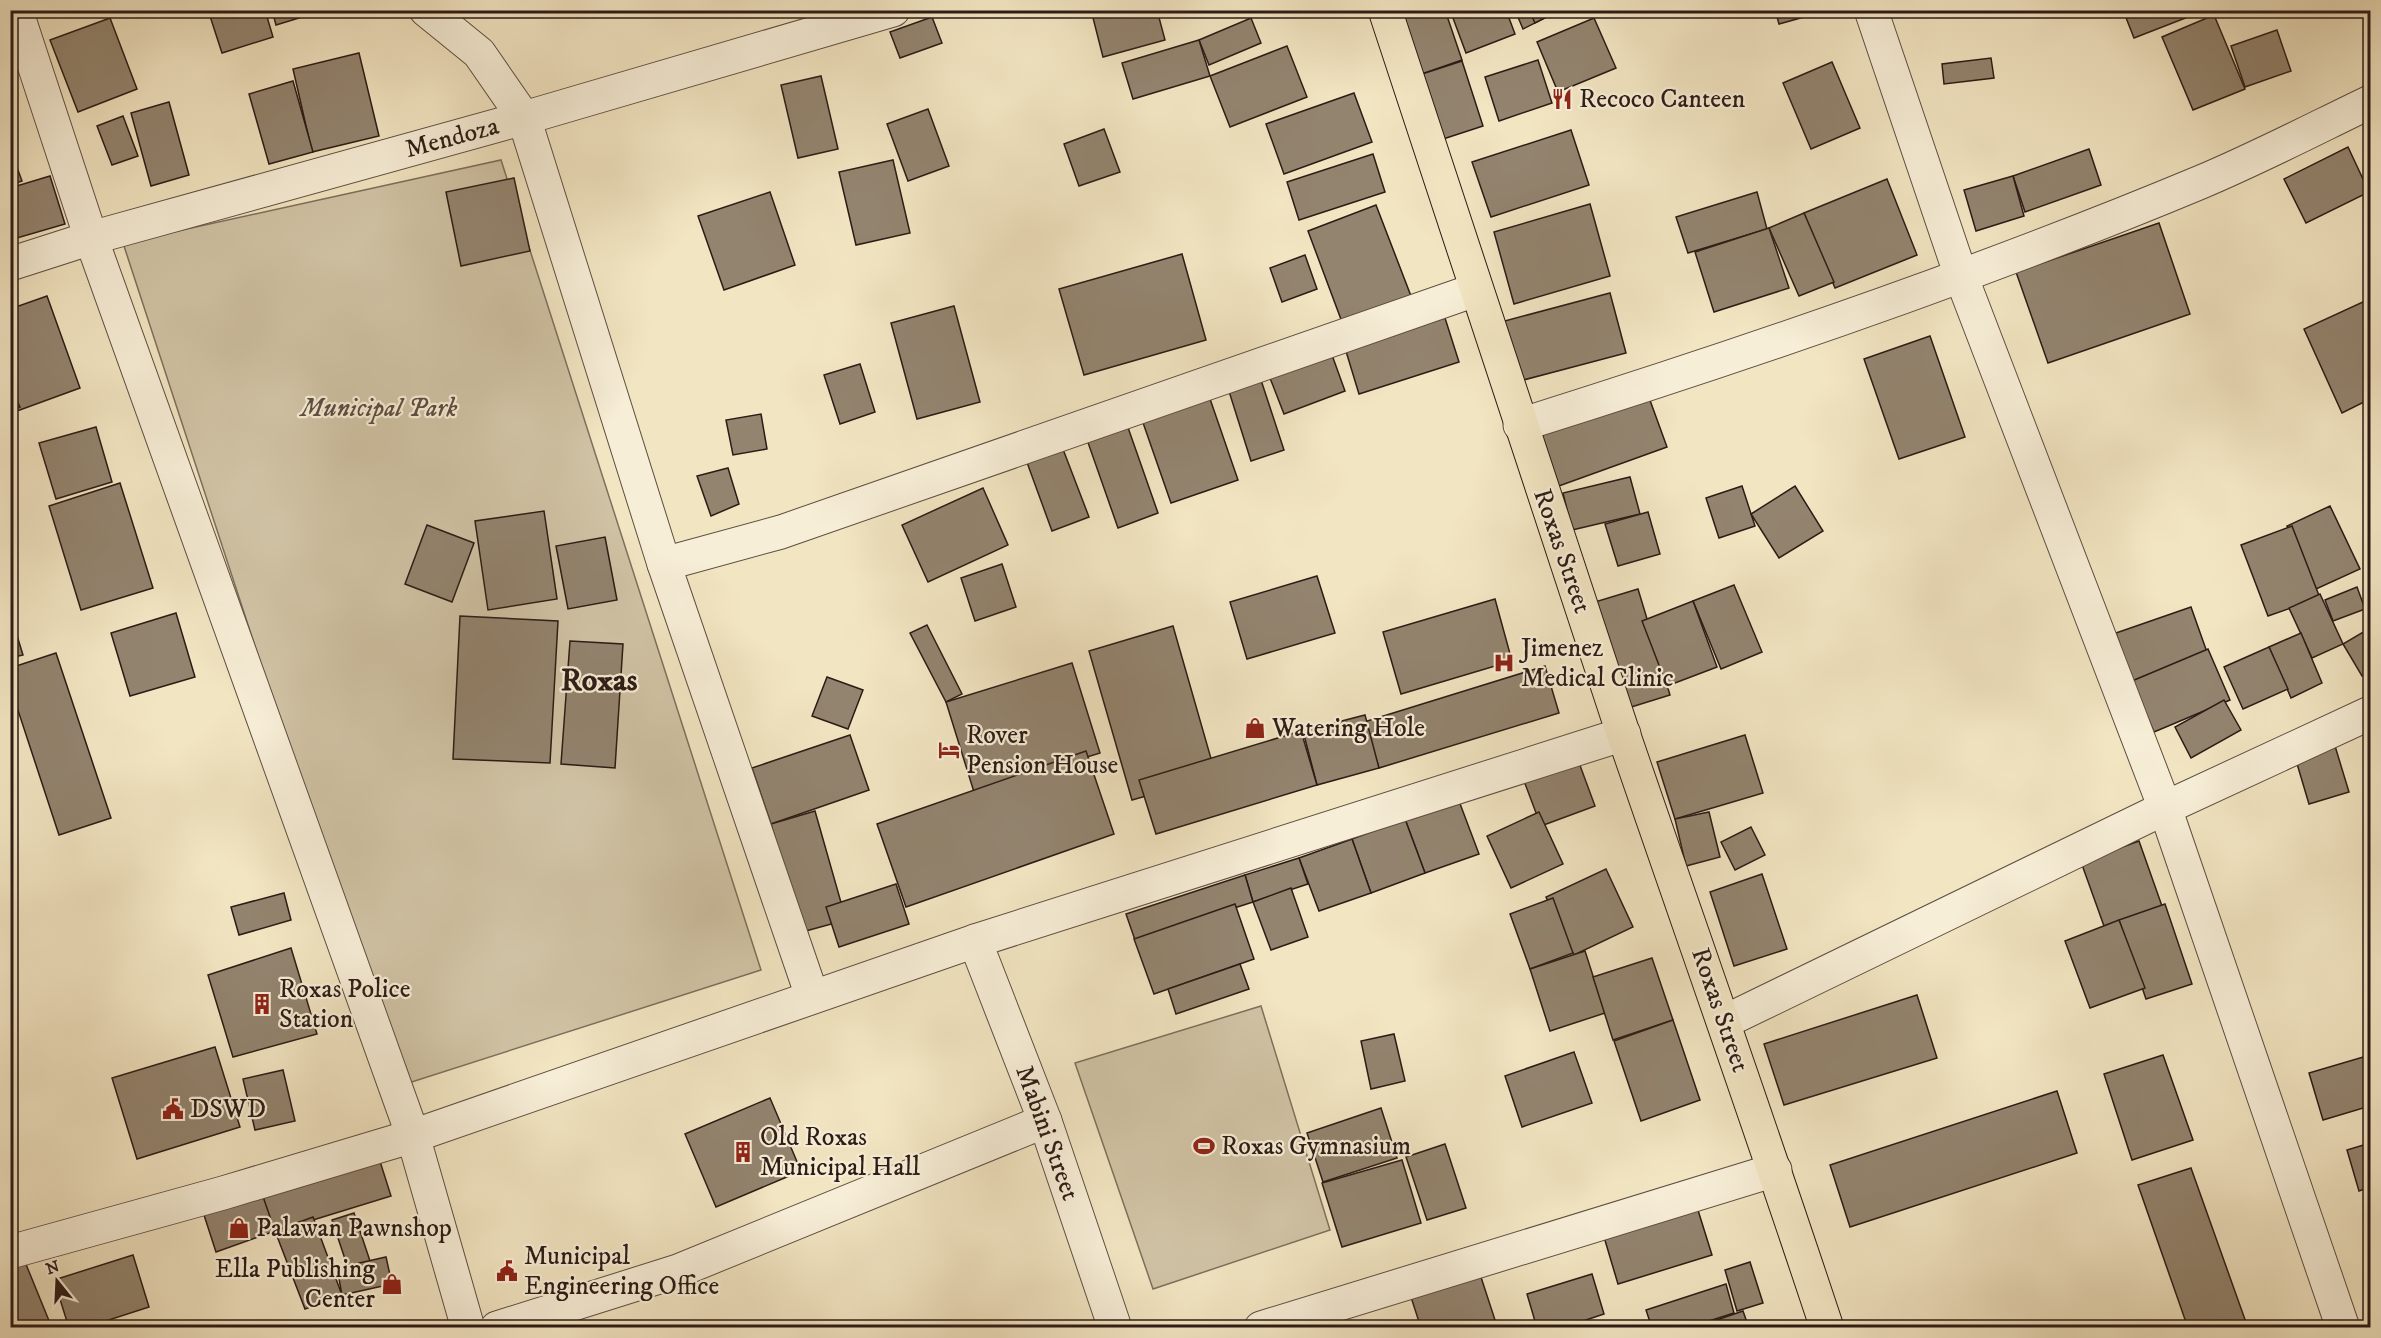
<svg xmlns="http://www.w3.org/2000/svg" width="2381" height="1338" viewBox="0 0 2381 1338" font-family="'IM FELL DW Pica',serif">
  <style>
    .green { fill: #d0c3a5; stroke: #7e6f5e; stroke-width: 1.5 }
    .building { fill: #93846f; stroke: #2c1b16; stroke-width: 1.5 }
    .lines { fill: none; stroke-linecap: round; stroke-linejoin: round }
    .minor-casing { stroke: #5e4e41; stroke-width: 35 }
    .major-casing { stroke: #2c1b16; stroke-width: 35 }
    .minor { stroke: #f7eed7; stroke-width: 33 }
    .major { stroke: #f2e5c2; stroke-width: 33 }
    .labels { text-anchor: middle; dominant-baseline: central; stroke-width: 4.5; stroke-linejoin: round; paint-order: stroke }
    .poi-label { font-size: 26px; fill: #2c1b16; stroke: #f7eed7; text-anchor: start }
    .street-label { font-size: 26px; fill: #2c1b16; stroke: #f7eed7 }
    .park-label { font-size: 26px; font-style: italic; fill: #5d4d41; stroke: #f7eed7 }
    .district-label { font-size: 32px; font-weight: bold; fill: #2c1b16; stroke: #f7eed7 }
  </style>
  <rect width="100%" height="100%" fill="#f2e5c2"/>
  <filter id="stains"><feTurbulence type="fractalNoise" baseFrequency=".00333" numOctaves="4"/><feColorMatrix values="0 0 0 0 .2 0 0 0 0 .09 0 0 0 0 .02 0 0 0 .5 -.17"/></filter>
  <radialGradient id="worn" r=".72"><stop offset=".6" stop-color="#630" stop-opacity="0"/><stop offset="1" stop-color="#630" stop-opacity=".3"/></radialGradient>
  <g class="green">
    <path d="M 501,160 L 761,970 L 399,1086 L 123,243 Z"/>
    <path d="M 1261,1006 L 1330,1230 L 1153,1289 L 1075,1063 Z"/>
  </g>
  <g class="building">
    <path d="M 208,10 L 265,10 L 273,37 L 222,53 Z"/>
    <path d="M 272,10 L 325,10 L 276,25 Z"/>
    <path d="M 1091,10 L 1157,10 L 1165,40 L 1103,57 Z"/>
    <path d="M 1393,10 L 1445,10 L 1462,60 L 1416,76 Z"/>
    <path d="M 1450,10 L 1506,10 L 1515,34 L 1466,53 Z"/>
    <path d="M 1515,10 L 1549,10 L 1551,15 L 1523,29 Z"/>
    <path d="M 1529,10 L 1558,10 L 1558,11 L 1535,23 Z"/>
    <path d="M 1775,10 L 1821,10 L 1822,12 L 1779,24 Z"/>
    <path d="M 2123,10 L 2206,10 L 2134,38 Z"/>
    <path d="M 2214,15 L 2245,89 L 2193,110 L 2162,37 Z"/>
    <path d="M 932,17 L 942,43 L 900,58 L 890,32 Z"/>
    <path d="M 110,18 L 137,89 L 78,112 L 50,40 Z"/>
    <path d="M 1251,18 L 1261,43 L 1209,65 L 1199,40 Z"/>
    <path d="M 1594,18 L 1616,68 L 1558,92 L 1537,42 Z"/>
    <path d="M 2277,30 L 2291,71 L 2245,87 L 2231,46 Z"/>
    <path d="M 1199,40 L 1210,76 L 1133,99 L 1122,63 Z"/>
    <path d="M 1287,46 L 1307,97 L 1230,127 L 1210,76 Z"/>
    <path d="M 359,53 L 379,136 L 312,152 L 293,69 Z"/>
    <path d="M 1991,58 L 1994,78 L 1944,84 L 1942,64 Z"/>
    <path d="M 1538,60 L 1552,103 L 1499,121 L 1485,77 Z"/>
    <path d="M 1462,61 L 1483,126 L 1437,141 L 1416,76 Z"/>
    <path d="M 1832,62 L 1860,128 L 1811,149 L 1783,83 Z"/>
    <path d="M 821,76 L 838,149 L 798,158 L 781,85 Z"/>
    <path d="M 293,81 L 313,152 L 269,164 L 249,94 Z"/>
    <path d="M 1354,93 L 1372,142 L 1284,174 L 1266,124 Z"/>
    <path d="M 169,102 L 189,175 L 151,186 L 131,113 Z"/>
    <path d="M 928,109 L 949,166 L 908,181 L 887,124 Z"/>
    <path d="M 123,116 L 138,156 L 112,165 L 97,126 Z"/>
    <path d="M 1104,129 L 1120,172 L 1079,186 L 1064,144 Z"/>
    <path d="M 1571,130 L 1589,185 L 1491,217 L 1472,162 Z"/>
    <path d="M 2348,147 L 2369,192 L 2306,223 L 2284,179 Z"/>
    <path d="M 10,148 L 22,181 L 10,185 Z"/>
    <path d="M 2089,149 L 2101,185 L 2025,212 L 2013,176 Z"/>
    <path d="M 1373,154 L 1385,192 L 1299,220 L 1287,182 Z"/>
    <path d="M 893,160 L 910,233 L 856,245 L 839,172 Z"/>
    <path d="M 50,176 L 65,224 L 10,240 L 10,188 Z"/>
    <path d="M 2013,176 L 2024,216 L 1976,231 L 1964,190 Z"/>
    <path d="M 514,178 L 530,251 L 461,266 L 446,192 Z"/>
    <path d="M 1887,179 L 1917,255 L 1835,288 L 1804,213 Z"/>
    <path d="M 770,192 L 795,265 L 724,290 L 698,216 Z"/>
    <path d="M 1757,192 L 1767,229 L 1688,253 L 1676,217 Z"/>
    <path d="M 1590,204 L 1610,276 L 1514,304 L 1494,232 Z"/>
    <path d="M 1376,205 L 1411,296 L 1342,322 L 1308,231 Z"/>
    <path d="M 1804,213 L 1834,282 L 1799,296 L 1769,228 Z"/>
    <path d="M 2159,223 L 2190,314 L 2048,363 L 2016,272 Z"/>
    <path d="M 1769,228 L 1789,288 L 1714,312 L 1695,252 Z"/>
    <path d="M 1182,254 L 1206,340 L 1084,375 L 1059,289 Z"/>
    <path d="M 1305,255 L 1317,289 L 1282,302 L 1270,268 Z"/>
    <path d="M 1610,293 L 1626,353 L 1516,382 L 1501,322 Z"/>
    <path d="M 47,296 L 80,388 L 17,411 L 10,393 L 10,309 Z"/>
    <path d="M 2365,301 L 2370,313 L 2370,399 L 2342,413 L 2304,329 Z"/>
    <path d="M 954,306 L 980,402 L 917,419 L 891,323 Z"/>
    <path d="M 1445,318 L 1459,362 L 1359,394 L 1345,348 Z"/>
    <path d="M 1930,336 L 1965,437 L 1899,459 L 1864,359 Z"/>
    <path d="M 1332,355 L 1345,391 L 1284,414 L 1270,378 Z"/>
    <path d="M 860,364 L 875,412 L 840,424 L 824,375 Z"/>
    <path d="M 1259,374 L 1284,450 L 1251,461 L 1227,385 Z"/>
    <path d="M 10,386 L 20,407 L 10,411 Z"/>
    <path d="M 1647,392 L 1667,447 L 1556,487 L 1537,432 Z"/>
    <path d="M 1208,393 L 1238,480 L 1171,503 L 1141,417 Z"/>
    <path d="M 761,414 L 767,449 L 733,455 L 726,420 Z"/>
    <path d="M 1125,419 L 1158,513 L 1118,528 L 1085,434 Z"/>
    <path d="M 96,427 L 112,482 L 56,499 L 39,443 Z"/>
    <path d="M 1061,444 L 1089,517 L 1052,531 L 1025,457 Z"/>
    <path d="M 728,468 L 739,504 L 711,516 L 697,476 Z"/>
    <path d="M 1630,477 L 1640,514 L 1572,530 L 1563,493 Z"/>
    <path d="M 120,483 L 153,588 L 81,610 L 49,506 Z"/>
    <path d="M 1742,486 L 1755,526 L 1719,538 L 1706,498 Z"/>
    <path d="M 1795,486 L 1823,531 L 1779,558 L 1751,514 Z"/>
    <path d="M 983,488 L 1008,545 L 928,582 L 902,525 Z"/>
    <path d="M 2330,506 L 2360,569 L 2316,589 L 2287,526 Z"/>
    <path d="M 544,511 L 557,599 L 488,610 L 475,521 Z"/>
    <path d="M 1648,512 L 1660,554 L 1618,566 L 1605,524 Z"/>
    <path d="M 427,525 L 474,543 L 452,602 L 405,584 Z"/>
    <path d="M 2292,526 L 2320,598 L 2268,616 L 2241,545 Z"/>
    <path d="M 605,537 L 617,600 L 568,609 L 556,546 Z"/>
    <path d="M 1002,564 L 1016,607 L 975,621 L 961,578 Z"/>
    <path d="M 1317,576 L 1335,633 L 1247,659 L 1230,602 Z"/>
    <path d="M 1734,585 L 1762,652 L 1721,669 L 1693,601 Z"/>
    <path d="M 2357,587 L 2365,609 L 2333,621 L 2325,600 Z"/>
    <path d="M 1638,589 L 1670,695 L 1628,708 L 1595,602 Z"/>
    <path d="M 2320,594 L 2343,644 L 2312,658 L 2289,608 Z"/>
    <path d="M 1495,599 L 1512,661 L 1401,694 L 1383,632 Z"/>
    <path d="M 1693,601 L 1717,667 L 1667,686 L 1642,621 Z"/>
    <path d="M 2191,607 L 2208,655 L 2132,681 L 2116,633 Z"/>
    <path d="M 10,613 L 23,655 L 10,658 Z"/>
    <path d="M 176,613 L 195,677 L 130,696 L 111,633 Z"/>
    <path d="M 460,616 L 558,621 L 550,763 L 453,759 Z"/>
    <path d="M 927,625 L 962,694 L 946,702 L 910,633 Z"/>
    <path d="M 1173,626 L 1216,776 L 1132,800 L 1089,651 Z"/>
    <path d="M 2370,628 L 2370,671 L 2362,676 L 2343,644 Z"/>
    <path d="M 2301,633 L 2322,683 L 2291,698 L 2269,647 Z"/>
    <path d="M 570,641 L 623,644 L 615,768 L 561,764 Z"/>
    <path d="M 2269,647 L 2288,689 L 2243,709 L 2224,667 Z"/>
    <path d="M 2208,649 L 2230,700 L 2154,732 L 2132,681 Z"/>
    <path d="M 56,653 L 111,818 L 59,835 L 10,686 L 10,668 Z"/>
    <path d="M 1072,663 L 1100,753 L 974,792 L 946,702 Z"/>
    <path d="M 1545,666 L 1559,713 L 1379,768 L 1364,722 Z"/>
    <path d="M 827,677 L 863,690 L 848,729 L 812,716 Z"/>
    <path d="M 2224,700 L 2241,730 L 2191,758 L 2175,727 Z"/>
    <path d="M 1365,715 L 1379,768 L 1317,785 L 1303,731 Z"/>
    <path d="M 1301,731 L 1317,785 L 1156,834 L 1139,780 Z"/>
    <path d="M 850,735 L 869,790 L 771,824 L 752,768 Z"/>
    <path d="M 1745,735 L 1763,793 L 1675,819 L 1657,762 Z"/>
    <path d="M 2335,746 L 2349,792 L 2309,804 L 2295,757 Z"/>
    <path d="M 1086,751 L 1114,834 L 906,907 L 877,824 Z"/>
    <path d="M 1578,760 L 1595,806 L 1541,826 L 1524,781 Z"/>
    <path d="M 1459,801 L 1479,854 L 1425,873 L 1405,819 Z"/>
    <path d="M 815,811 L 846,920 L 802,932 L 771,824 Z"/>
    <path d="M 1539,812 L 1563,864 L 1511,888 L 1487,836 Z"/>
    <path d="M 1709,812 L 1720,857 L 1686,866 L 1675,819 Z"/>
    <path d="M 1405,819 L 1425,873 L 1371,893 L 1352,839 Z"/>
    <path d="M 1751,827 L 1765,855 L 1735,870 L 1721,842 Z"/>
    <path d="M 1352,839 L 1371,893 L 1319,911 L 1299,858 Z"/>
    <path d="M 2139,841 L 2162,906 L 2104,926 L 2081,862 Z"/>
    <path d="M 1299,858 L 1308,884 L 1253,902 L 1245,875 Z"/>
    <path d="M 1606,869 L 1633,927 L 1574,955 L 1546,897 Z"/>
    <path d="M 1762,874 L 1787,949 L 1734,966 L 1710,892 Z"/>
    <path d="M 1245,875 L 1253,902 L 1135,940 L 1126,914 Z"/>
    <path d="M 896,884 L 909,924 L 839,947 L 826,907 Z"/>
    <path d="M 1291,888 L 1308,937 L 1271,950 L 1253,902 Z"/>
    <path d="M 284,893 L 291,920 L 239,935 L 231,907 Z"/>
    <path d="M 1553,898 L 1573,953 L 1530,969 L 1510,914 Z"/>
    <path d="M 1235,904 L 1254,959 L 1154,994 L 1134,939 Z"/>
    <path d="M 2165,904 L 2192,984 L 2146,999 L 2119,920 Z"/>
    <path d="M 2119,920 L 2145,988 L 2090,1008 L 2065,941 Z"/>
    <path d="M 291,948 L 317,1034 L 233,1057 L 208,975 Z"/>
    <path d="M 1585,951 L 1605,1013 L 1550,1031 L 1530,969 Z"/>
    <path d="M 1652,958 L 1673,1020 L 1613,1040 L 1593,977 Z"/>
    <path d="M 1240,964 L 1249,989 L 1176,1014 L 1168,989 Z"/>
    <path d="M 1917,995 L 1937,1058 L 1784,1105 L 1764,1044 Z"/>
    <path d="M 1673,1020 L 1700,1100 L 1641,1121 L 1614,1041 Z"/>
    <path d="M 1394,1034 L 1405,1081 L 1371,1089 L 1361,1041 Z"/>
    <path d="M 215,1047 L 240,1127 L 137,1159 L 112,1078 Z"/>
    <path d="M 1574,1052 L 1592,1103 L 1522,1127 L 1505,1076 Z"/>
    <path d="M 2163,1055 L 2193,1140 L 2132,1160 L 2104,1074 Z"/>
    <path d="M 2370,1055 L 2370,1106 L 2323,1120 L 2309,1073 Z"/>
    <path d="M 283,1070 L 295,1121 L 255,1130 L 243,1079 Z"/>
    <path d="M 2057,1091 L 2077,1153 L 1850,1227 L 1830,1165 Z"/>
    <path d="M 770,1098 L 801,1171 L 716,1207 L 685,1134 Z"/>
    <path d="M 1381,1108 L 1397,1158 L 1323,1182 L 1307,1133 Z"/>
    <path d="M 2370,1143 L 2370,1187 L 2359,1191 L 2347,1150 Z"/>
    <path d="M 1445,1144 L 1466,1208 L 1427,1220 L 1406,1157 Z"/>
    <path d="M 378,1155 L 391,1196 L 274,1232 L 261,1191 Z"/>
    <path d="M 1402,1160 L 1421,1223 L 1342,1247 L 1322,1183 Z"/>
    <path d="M 2191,1168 L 2248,1328 L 2188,1328 L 2138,1185 Z"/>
    <path d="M 261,1191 L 275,1231 L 216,1252 L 203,1212 Z"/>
    <path d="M 1697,1207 L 1712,1255 L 1618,1284 L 1604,1237 Z"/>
    <path d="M 354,1213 L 370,1261 L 348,1268 L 332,1220 Z"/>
    <path d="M 313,1217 L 342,1295 L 305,1309 L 275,1231 Z"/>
    <path d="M 133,1255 L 149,1307 L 84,1328 L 69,1328 L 54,1280 Z"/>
    <path d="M 23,1257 L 52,1328 L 10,1328 L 10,1262 Z"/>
    <path d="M 386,1257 L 392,1284 L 342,1295 L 337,1268 Z"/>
    <path d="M 1750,1262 L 1763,1303 L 1737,1311 L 1725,1270 Z"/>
    <path d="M 1479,1271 L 1495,1320 L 1471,1328 L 1421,1328 L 1410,1294 Z"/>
    <path d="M 1592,1274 L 1604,1314 L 1562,1328 L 1537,1328 L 1527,1294 Z"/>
    <path d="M 1726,1284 L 1734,1313 L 1687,1328 L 1652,1328 L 1646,1310 Z"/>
    <path d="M 1743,1311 L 1749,1328 L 1693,1328 Z"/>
  </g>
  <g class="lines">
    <defs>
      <g id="minor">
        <path d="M 16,10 L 91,238 L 413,1136 L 468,1328"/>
        <path d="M 426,10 L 479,53 L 524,118 L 664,564"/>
        <path d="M 1871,10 L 1961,276 L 2165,808 L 2343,1328"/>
        <path d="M 10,264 L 91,238 L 524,118 L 893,10"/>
        <path d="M 1520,425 C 1750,353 1978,275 2201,182 C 2258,158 2314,129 2370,102"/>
        <path d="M 975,941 L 1045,1121 L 1115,1328"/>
        <path d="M 812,996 L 664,564 L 781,532 L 1475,290"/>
        <path d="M 1724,1022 L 2165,808 L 2370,713"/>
        <path d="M 10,1252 L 223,1193 L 413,1136 L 975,941 L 1624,734"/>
        <path d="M 497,1328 L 678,1271 L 1045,1121"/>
        <path d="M 1261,1328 L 1775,1170"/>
      </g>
      <path id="major" d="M 1385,10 C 1463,252 1542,493 1623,733 C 1691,931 1761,1128 1827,1328"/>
    </defs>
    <use href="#minor" class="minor-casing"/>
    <use href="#major" class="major-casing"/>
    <use href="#minor" class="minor"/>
    <use href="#major" class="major"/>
  </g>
  <defs>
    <symbol id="restaurant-bare" viewBox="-9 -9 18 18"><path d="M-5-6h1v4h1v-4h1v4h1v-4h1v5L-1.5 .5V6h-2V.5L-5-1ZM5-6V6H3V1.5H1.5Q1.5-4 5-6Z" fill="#8f2418" stroke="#f7eed7" stroke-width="2.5" paint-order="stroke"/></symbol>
    <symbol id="hospital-bare" viewBox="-9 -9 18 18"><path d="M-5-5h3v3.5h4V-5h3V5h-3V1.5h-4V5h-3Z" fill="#8f2418" stroke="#f7eed7" stroke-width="2.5" paint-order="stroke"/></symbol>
    <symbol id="shop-bare" viewBox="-9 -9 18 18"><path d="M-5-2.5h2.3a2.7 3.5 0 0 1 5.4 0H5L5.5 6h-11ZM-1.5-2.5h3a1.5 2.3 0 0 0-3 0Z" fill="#8f2418" stroke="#f7eed7" stroke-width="2.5" paint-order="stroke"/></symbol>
    <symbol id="hotel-bare" viewBox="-9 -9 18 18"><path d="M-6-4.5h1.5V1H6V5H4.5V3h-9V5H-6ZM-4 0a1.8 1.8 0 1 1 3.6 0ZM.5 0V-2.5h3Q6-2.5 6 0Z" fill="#8f2418" stroke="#f7eed7" stroke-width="2.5" paint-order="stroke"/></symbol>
    <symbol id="building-bare" viewBox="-9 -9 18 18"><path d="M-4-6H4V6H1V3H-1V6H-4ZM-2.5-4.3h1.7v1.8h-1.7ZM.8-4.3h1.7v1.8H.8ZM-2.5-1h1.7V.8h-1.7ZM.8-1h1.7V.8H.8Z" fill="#8f2418" stroke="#f7eed7" stroke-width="2.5" paint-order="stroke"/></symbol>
    <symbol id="civic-bare" viewBox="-9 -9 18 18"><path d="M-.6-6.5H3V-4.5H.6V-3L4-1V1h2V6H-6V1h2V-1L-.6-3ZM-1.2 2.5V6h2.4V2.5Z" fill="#8f2418" stroke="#f7eed7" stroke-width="2.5" paint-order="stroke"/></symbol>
    <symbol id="stadium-bare" viewBox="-9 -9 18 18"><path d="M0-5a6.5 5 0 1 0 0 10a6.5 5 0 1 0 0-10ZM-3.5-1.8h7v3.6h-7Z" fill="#8f2418" stroke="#f7eed7" stroke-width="2.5" paint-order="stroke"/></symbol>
  </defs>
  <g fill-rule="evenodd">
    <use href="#restaurant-bare" x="1547" y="84" width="30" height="30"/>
    <use href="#hospital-bare" x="1489" y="648" width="30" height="30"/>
    <use href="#shop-bare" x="1240" y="713" width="30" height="30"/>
    <use href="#hotel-bare" x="934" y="735" width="30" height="30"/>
    <use href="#building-bare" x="247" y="989" width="30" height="30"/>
    <use href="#civic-bare" x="158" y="1094" width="30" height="30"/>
    <use href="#stadium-bare" x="1189" y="1131" width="30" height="30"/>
    <use href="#building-bare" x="728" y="1137" width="30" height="30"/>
    <use href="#shop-bare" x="224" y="1213" width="30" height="30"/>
    <use href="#civic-bare" x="492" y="1256" width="30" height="30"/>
    <use href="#shop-bare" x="377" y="1269" width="30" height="30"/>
  </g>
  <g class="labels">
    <g class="poi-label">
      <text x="1579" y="99">Recoco Canteen</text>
      <text x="1521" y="648">Jimenez<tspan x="1521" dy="30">Medical Clinic</tspan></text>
      <text x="1272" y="728">Watering Hole</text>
      <text x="966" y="735">Rover<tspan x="966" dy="30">Pension House</tspan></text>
      <text x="279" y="989">Roxas Police<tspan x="279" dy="30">Station</tspan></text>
      <text x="190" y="1109">DSWD</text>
      <text x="760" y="1137">Old Roxas<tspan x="760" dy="30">Municipal Hall</tspan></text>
      <text x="1221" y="1146">Roxas Gymnasium</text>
      <text x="256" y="1228">Palawan Pawnshop</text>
      <text x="524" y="1256">Municipal<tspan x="524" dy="30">Engineering Office</tspan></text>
      <text x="375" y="1269" text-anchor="end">Ella Publishing<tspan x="375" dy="30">Center</tspan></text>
    </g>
    <g class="street-label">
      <text transform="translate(452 138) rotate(-15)">Mendoza</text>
      <text transform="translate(1562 551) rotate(71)">Roxas Street</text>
      <text transform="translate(1720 1010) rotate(71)">Roxas Street</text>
      <text transform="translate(1047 1133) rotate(70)">Mabini Street</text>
    </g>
    <g class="park-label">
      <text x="379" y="408">Municipal Park</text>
    </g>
    <g class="district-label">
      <text x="599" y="681">Roxas</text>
    </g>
  </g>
  <rect width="2381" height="1338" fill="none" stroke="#f2e5c2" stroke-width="36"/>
  <rect x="12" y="12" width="2357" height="1314" fill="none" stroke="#2c1b16" stroke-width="3"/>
  <rect x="18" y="18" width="2345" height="1302" fill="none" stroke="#2c1b16" stroke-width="1.5"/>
  <g transform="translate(57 1281) rotate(342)" stroke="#f7eed7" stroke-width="4.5" paint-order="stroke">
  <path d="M0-4.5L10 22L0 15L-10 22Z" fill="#2c1b16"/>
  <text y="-9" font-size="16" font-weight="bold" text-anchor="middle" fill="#2c1b16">N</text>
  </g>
  <rect width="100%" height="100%" filter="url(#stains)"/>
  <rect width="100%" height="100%" fill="url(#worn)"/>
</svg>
